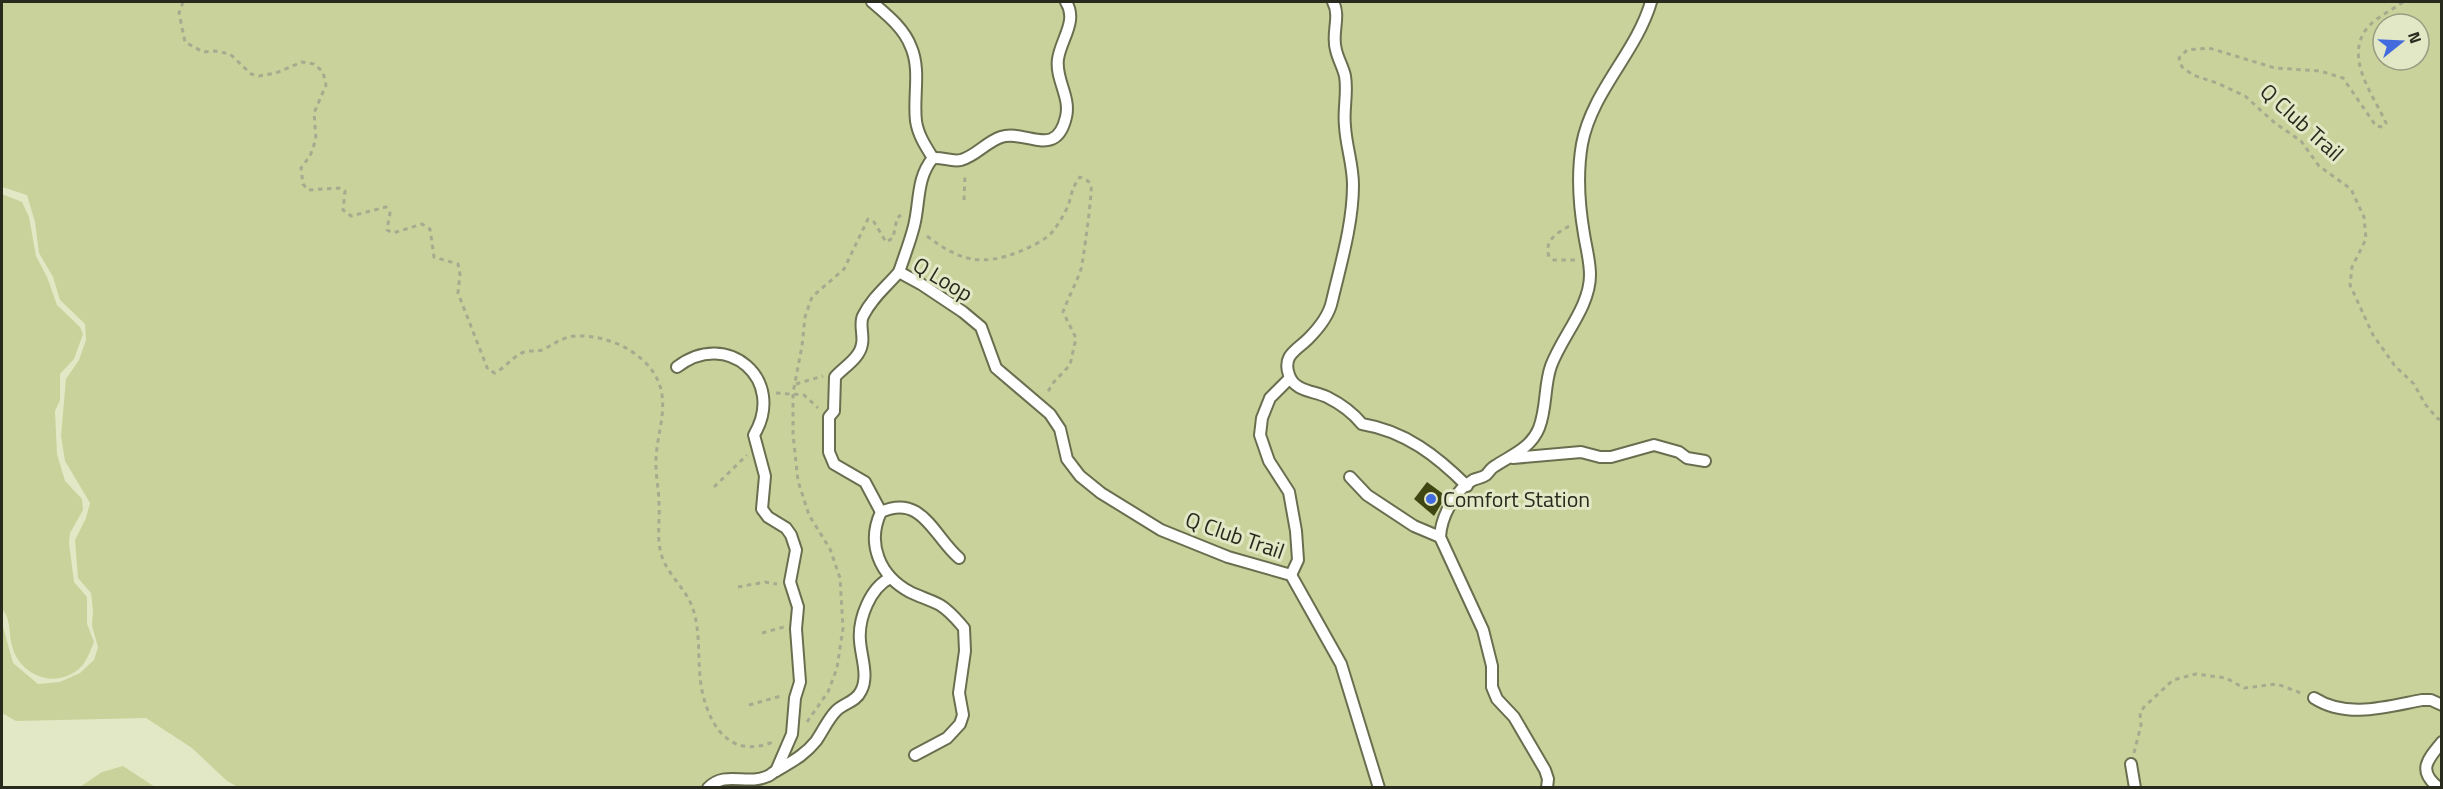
<svg xmlns="http://www.w3.org/2000/svg" width="2443" height="789" viewBox="0 0 2443 789" font-family="'Titillium Web',sans-serif">
  <style>
    .green { fill: #c9d29b; fill-rule: evenodd }
    .building { fill: #404612 }
    .lines { fill: none; stroke-linecap: round; stroke-linejoin: round }
    .service-casing { stroke: #696e4f; stroke-width: 14 }
    .path { stroke: #a6ab8f; stroke-width: 3; stroke-dasharray: 4.5 4.5; stroke-linecap: butt }
    .service { stroke: #fff; stroke-width: 10 }
    .poi-dot { fill: #426cdd; stroke: #e2e8c5; stroke-width: 2 }
    .labels { text-anchor: middle; dominant-baseline: central; stroke-width: 6; stroke-linejoin: round; paint-order: stroke }
    .street-label { font-size: 22px; fill: #282a1d; stroke: #e2e8c5 }
    .poi-label { font-size: 22px; fill: #282a1d; stroke: #e2e8c5; text-anchor: start }
  </style>
  <rect width="100%" height="100%" fill="#e2e8c5"/>
  <g class="green">
    <path d="M 2,2 L 2441,2 L 2441,787 L 238,787 L 227,781 L 192,748 L 146,718 L 16,721 L 2,713 L 2,623 L 13,663 L 38,684 L 60,682 L 80,673 L 94,660 L 98,647 L 92,626 L 93,610 L 91,593 L 78,578 L 75,540 L 86,518 L 90,503 L 65,461 L 61,436 L 66,379 L 79,360 L 86,340 L 85,324 L 60,300 L 53,277 L 39,253 L 35,222 L 27,195 L 2,187 ZM 2383,24 L 2419,24 L 2419,60 L 2383,60 Z"/>
    <path d="M 2,194 L 22,202 L 29,217 L 36,256 L 47,277 L 57,305 L 80,327 L 83,334 L 74,359 L 60,374 L 60,400 L 55,411 L 57,454 L 65,481 L 82,499 L 83,510 L 70,533 L 69,543 L 74,582 L 87,597 L 87,624 L 94,642 C 87,660 82,673 60,678 C 41,682 19,669 13,649 C 8,635 12,620 2,609 Z"/>
    <path d="M 123,766 L 155,787 L 80,787 L 102,772 Z"/>
  </g>
  <path class="building" d="M 1427,482 L 1446,496 L 1434,516 L 1414,499 Z"/>
  <g class="lines">
    <defs>
      <g id="service">
        <path d="M 872,2 C 886,14 904,28 911,47 C 921,70 913,97 916,121 C 918,135 926,147 933,158 C 916,178 920,203 914,226 C 910,242 904,257 899,272"/>
        <path d="M 1333,2 C 1341,16 1331,34 1336,50 C 1338,59 1343,67 1345,76 C 1348,93 1343,109 1345,126 C 1346,146 1353,164 1353,185 C 1353,223 1341,263 1332,301 C 1329,316 1319,328 1308,339 C 1297,350 1282,355 1289,375 C 1294,391 1314,391 1327,397 C 1339,403 1353,413 1362,424 C 1405,431 1437,456 1467,486"/>
        <path d="M 933,158 C 943,157 951,162 961,160 C 976,156 986,142 1001,137 C 1026,129 1056,160 1066,117 C 1071,97 1055,79 1058,59 C 1061,39 1078,21 1066,2"/>
        <path d="M 677,367 C 727,328 787,380 754,435 L 765,476 L 762,509 L 768,517 L 786,528 L 791,535 L 796,550 L 790,582 L 798,607 L 796,629 L 800,682 L 795,698 L 792,734 L 776,771"/>
        <path d="M 1290,378 L 1270,398 L 1262,418 L 1260,435 L 1269,461 L 1289,492 L 1296,531 L 1298,560 L 1291,575"/>
        <path d="M 1513,458 L 1581,452 L 1600,457 L 1611,457 L 1654,445 L 1679,452 L 1687,458 L 1705,461"/>
        <path d="M 1350,477 L 1367,495 L 1414,526 L 1440,537"/>
        <path d="M 881,512 L 865,482 L 834,464 L 829,452 L 829,417 L 834,411 L 835,377 C 844,367 860,358 862,344 C 864,335 859,324 863,316 C 872,298 886,287 899,272 L 921,284 L 963,312 L 981,327 L 996,368 L 1050,414 L 1060,429 L 1067,459 L 1080,476 L 1101,493 L 1161,530 L 1228,557 L 1291,575 L 1341,664 L 1379,788"/>
        <path d="M 2314,698 C 2347,719 2386,707 2422,700 L 2431,700 L 2442,705"/>
        <path d="M 915,755 L 947,738 L 960,724 L 963,715 L 959,693 L 965,651 L 964,628 C 957,620 950,611 940,605 C 931,600 920,597 910,592 C 880,576 866,544 881,512 C 922,493 934,537 959,558"/>
        <path d="M 2131,764 L 2135,788"/>
        <path d="M 708,788 C 725,770 747,786 768,776 C 771,775 773,772 776,771 C 791,762 804,756 816,741 C 823,731 828,719 836,711 C 844,703 856,702 861,691 C 869,676 861,657 860,641 C 858,619 870,588 890,578"/>
        <path d="M 1547,788 L 1548,779 L 1545,770 L 1514,717 L 1497,699 L 1492,687 L 1492,666 L 1483,630 L 1440,537 C 1441,517 1455,490 1473,480 C 1478,478 1482,478 1486,475 C 1489,472 1491,468 1495,466 C 1512,455 1531,448 1539,428 C 1547,408 1544,385 1551,366 C 1562,336 1590,307 1590,275 C 1590,261 1586,247 1584,234 C 1579,205 1577,173 1582,144 C 1592,91 1636,53 1651,2"/>
        <path d="M 2439,788 C 2417,771 2427,760 2442,742"/>
      </g>
    </defs>
    <use href="#service" class="service-casing"/>
    <g class="path">
      <path d="M 183,2 L 179,13 L 185,42 L 203,52 L 215,51 L 230,54 L 251,74 L 259,76 L 276,73 L 302,62 L 314,64 L 323,72 L 326,85 L 314,113 L 316,139 L 310,156 L 301,168 L 303,184 L 308,190 L 339,188 L 345,191 L 343,210 L 351,216 L 386,207 L 390,213 L 387,230 L 393,233 L 422,224 L 430,229 L 434,257 L 458,264 L 460,274 L 458,293 L 488,370 L 495,373 C 506,367 512,357 524,352 C 530,350 536,352 542,350 C 553,345 562,337 575,336 C 611,334 657,357 662,395 C 665,416 657,437 656,458 C 655,473 659,489 659,504 C 660,519 657,535 660,549 C 664,573 686,587 693,609 C 702,636 696,667 703,695 C 712,731 733,758 773,742"/>
      <path d="M 2403,2 C 2392,10 2377,17 2368,27 C 2343,57 2373,94 2386,123 L 2383,127 L 2376,126 L 2343,78 L 2320,71 L 2275,68 L 2209,48 L 2187,50 L 2179,58 L 2182,67 L 2193,75 L 2217,83 L 2245,96 L 2275,123 L 2301,141 L 2319,166 L 2351,189 L 2364,217 L 2366,239 L 2352,267 L 2350,285 L 2373,335 L 2395,366 L 2414,384 L 2425,404 L 2438,419 L 2442,419"/>
      <path d="M 964,200 L 965,174"/>
      <path d="M 1569,226 C 1556,234 1544,240 1549,257 L 1554,260 L 1575,260"/>
      <path d="M 927,236 C 960,261 981,267 1021,251 C 1032,246 1046,240 1053,231 C 1059,223 1066,212 1069,203 C 1072,192 1073,186 1080,177 C 1084,179 1089,180 1091,185 C 1093,189 1083,262 1081,269 C 1076,284 1068,298 1063,312 L 1076,338 L 1070,365 L 1053,383 L 1046,395"/>
      <path d="M 796,384 L 823,376"/>
      <path d="M 776,393 L 804,395 L 818,408"/>
      <path d="M 714,487 L 747,455"/>
      <path d="M 738,587 L 765,582 L 777,584"/>
      <path d="M 762,633 L 784,627"/>
      <path d="M 749,705 L 781,696"/>
      <path d="M 807,722 L 828,692 L 837,668 L 843,628 L 840,578 L 830,549 L 809,515 L 798,481 L 793,434 L 793,393 L 802,346 L 805,317 L 812,297 L 844,269 L 868,219 L 874,222 L 886,242 L 893,238 L 897,218 L 901,215"/>
      <path d="M 2134,753 L 2141,725 L 2140,713 L 2144,707 L 2173,680 L 2196,674 L 2226,678 L 2244,688 L 2277,684 L 2301,693"/>
    </g>
    <use href="#service" class="service"/>
  </g>
  <circle class="poi-dot" cx="1431" cy="499" r="6"/>
  <g class="labels">
    <g class="street-label">
      <text transform="translate(2302 122) rotate(42)">Q Club Trail</text>
      <text transform="translate(943 279) rotate(31)">Q Loop</text>
      <text transform="translate(1235 535) rotate(19)">Q Club Trail</text>
    </g>
    <g class="poi-label">
      <text x="1443" y="499">Comfort Station</text>
    </g>
  </g>
  <rect width="2443" height="789" fill="none" stroke="#282a1d" stroke-width="6"/>
  <g transform="translate(2401 42) rotate(72)"><circle r="28" fill="#e2e8c5" stroke="#989c82" stroke-width="1.5"/>
  <path d="M0-4.5L10 22L0 15L-10 22Z" fill="#426cdd"/>
  <text y="-9" font-size="16" font-weight="bold" text-anchor="middle" fill="#282a1d">N</text>
  </g>
</svg>
